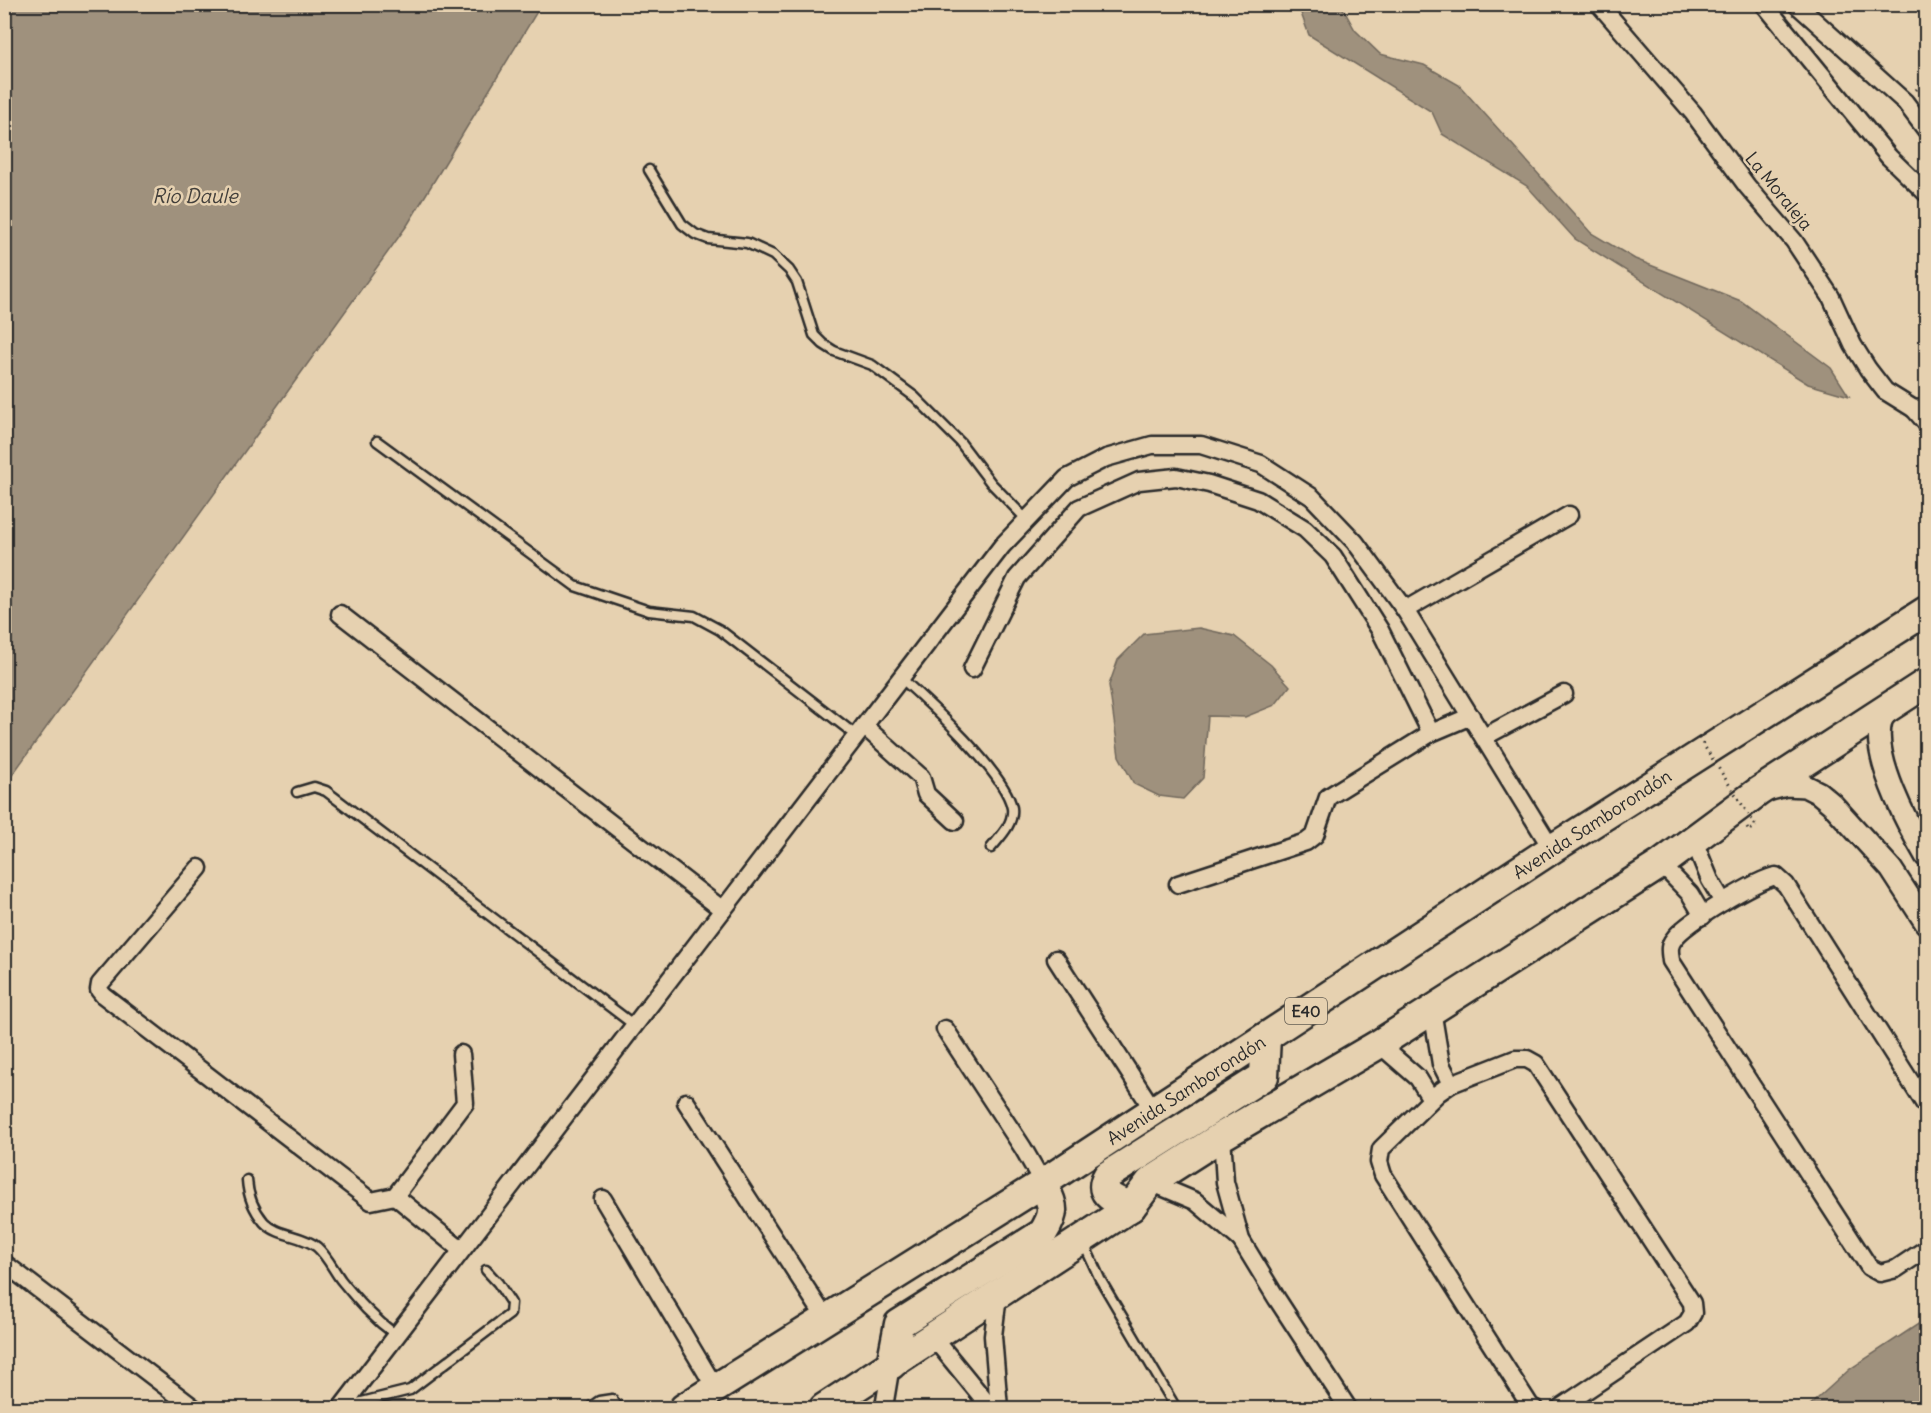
<svg xmlns="http://www.w3.org/2000/svg" width="1931" height="1413" viewBox="0 0 1931 1413" font-family="Delius,sans-serif">
  <style>
    .water { fill: #9f917d; stroke: #71685c; stroke-width: 1.5 }
    .lines { fill: none; stroke-linecap: round; stroke-linejoin: round }
    .service-casing { stroke: #2b2b2b; stroke-width: 13 }
    .minor-casing { stroke: #2b2b2b; stroke-width: 21 }
    .tertiary-casing { stroke: #2b2b2b; stroke-width: 26 }
    .trunk-casing { stroke: #2b2b2b; stroke-width: 33 }
    .path { stroke: #2b2b2b; stroke-width: 3; stroke-dasharray: 1.5 4.5; stroke-linecap: butt }
    .service { stroke: #e6d1b0; stroke-width: 8 }
    .minor { stroke: #e6d1b0; stroke-width: 16 }
    .tertiary { stroke: #e6d1b0; stroke-width: 21 }
    .trunk { stroke: #e6d1b0; stroke-width: 28 }
    .path-bridge { stroke: #2b2b2b; stroke-width: 3; stroke-dasharray: 1.5 4.5; stroke-linecap: butt }
    .labels { text-anchor: middle; dominant-baseline: central; stroke-width: 5; stroke-linejoin: round; paint-order: stroke }
    .shield { fill: #e6d1b0; stroke: #635d53; stroke-width: 1.5 }
    .shield-label { font-size: 16px; font-weight: bold; fill: #2b2b2b }
    .street-label { font-size: 18px; fill: #2b2b2b; stroke: #e6d1b0 }
    .water-label { font-size: 20px; font-style: italic; fill: #423f3b; stroke: #e6d1b0 }
  </style>
  <rect width="100%" height="100%" fill="#e6d1b0"/>
  <filter id="ink" filterUnits="userSpaceOnUse"><feTurbulence type="fractalNoise" baseFrequency=".0167" numOctaves="2"/><feDisplacementMap in="SourceGraphic" scale="12" xChannelSelector="R" yChannelSelector="G"/><feConvolveMatrix kernelMatrix="1 2 1 2 8 2 1 2 1" color-interpolation-filters="sRGB"/></filter>
  <g filter="url(#ink)">
    <g class="water">
      <path d="M 5,4 L 541,5 L 408,224 L 5,785 Z"/>
      <path d="M 1298,5 L 1341,5 L 1355,30 L 1380,54 L 1424,65 L 1459,85 L 1591,233 L 1635,259 L 1741,301 L 1831,368 L 1849,396 L 1808,384 L 1575,239 L 1527,186 L 1442,134 L 1432,112 L 1309,35 Z"/>
      <path d="M 1199,628 L 1234,636 L 1271,665 L 1290,686 L 1275,705 L 1245,717 L 1208,716 L 1203,778 L 1183,799 L 1159,796 L 1134,784 L 1119,756 L 1109,685 L 1118,660 L 1144,634 Z"/>
      <path d="M 1926,1319 L 1926,1408 L 1807,1408 L 1850,1369 Z"/>
    </g>
    <g class="lines">
      <defs>
        <g id="service">
          <path d="M 649,170 L 682,224 L 695,234 L 708,239 L 747,243 L 773,255 L 789,270 L 797,282 L 814,335 L 823,344 L 834,351 L 872,365 L 915,397 L 960,442 L 991,483 L 1027,520"/>
          <path d="M 377,441 L 575,586 L 649,611 L 694,616 L 720,630 L 857,736"/>
          <path d="M 901,678 C 928,702 1006,774 1012,808 C 1014,824 1000,837 991,848"/>
          <path d="M 297,792 L 314,787 L 326,791 L 634,1025"/>
          <path d="M 247,1180 C 248,1196 253,1209 264,1222 C 278,1237 301,1234 317,1247 C 327,1256 333,1269 341,1280 C 359,1302 373,1318 396,1335"/>
          <path d="M 1083,1242 L 1100,1279 L 1176,1408"/>
          <path d="M 346,1406 L 410,1390 L 510,1314 L 511,1303 L 498,1283 L 486,1270"/>
          <path d="M 589,1408 L 599,1401 L 612,1399 L 619,1408"/>
        </g>
        <g id="minor">
          <path d="M 1599,4 L 1693,113 L 1747,186 L 1794,241 L 1831,297 L 1853,345 L 1868,369 L 1885,391 L 1914,409"/>
          <path d="M 1764,4 L 1889,157 L 1926,193"/>
          <path d="M 1796,4 L 1905,102 L 1926,130"/>
          <path d="M 1926,408 L 1914,409 L 1926,423"/>
          <path d="M 1405,610 L 1569,515"/>
          <path d="M 340,614 L 723,910"/>
          <path d="M 972,669 L 1017,578 L 1079,508 L 1139,481 L 1176,477 L 1209,484 L 1258,500 L 1305,529 L 1333,556 L 1380,630 L 1431,733"/>
          <path d="M 864,726 L 921,777 L 926,794 L 955,821"/>
          <path d="M 1484,737 L 1564,694"/>
          <path d="M 1694,841 L 1710,880 L 1723,902"/>
          <path d="M 1661,864 L 1690,894 L 1703,916"/>
          <path d="M 199,868 L 100,984 L 99,990 L 103,995 L 371,1201 L 395,1196"/>
          <path d="M 1178,884 L 1306,842 L 1315,835 L 1328,797 L 1431,733 L 1471,716"/>
          <path d="M 1056,959 L 1154,1111"/>
          <path d="M 1432,1010 L 1441,1064 L 1451,1084"/>
          <path d="M 945,1029 L 1023,1148 L 1043,1183"/>
          <path d="M 1379,1044 L 1418,1078 L 1431,1099"/>
          <path d="M 461,1054 L 465,1103 L 395,1196 L 461,1250"/>
          <path d="M 686,1102 L 826,1319"/>
          <path d="M 1926,1106 L 1786,885 L 1776,876 C 1758,879 1684,923 1674,939 C 1668,946 1670,952 1671,961 L 1869,1267 L 1880,1273 L 1896,1269 L 1926,1249"/>
          <path d="M 1222,1136 L 1225,1182 L 1241,1240 L 1277,1299 L 1348,1408"/>
          <path d="M 1150,1182 L 1195,1201 L 1241,1240"/>
          <path d="M 603,1199 L 716,1389"/>
          <path d="M 4,1263 L 194,1408"/>
          <path d="M 998,1295 L 993,1336 L 999,1408"/>
          <path d="M 933,1337 L 991,1408"/>
          <path d="M 341,1408 L 1002,546 L 1067,478 L 1106,458 L 1152,445 L 1201,445 L 1261,464 L 1312,497 L 1355,542 L 1405,610 L 1552,849"/>
          <path d="M 886,1408 L 885,1401 L 891,1365"/>
          <path d="M 1534,1408 L 1531,1407 L 1383,1175 L 1379,1162 L 1381,1149 L 1438,1093 L 1451,1084 L 1515,1059 L 1527,1059 L 1536,1064 L 1692,1303 L 1693,1313 L 1687,1323 L 1560,1408"/>
        </g>
        <g id="tertiary">
          <path d="M 1891,706 C 1888,711 1883,716 1881,721 C 1871,757 1908,825 1926,856"/>
          <path d="M 1767,790 L 1786,785 L 1805,786 L 1819,793 L 1832,804 L 1891,869 L 1926,923"/>
        </g>
        <g id="trunk">
          <path d="M 1131,1207 C 1116,1200 1096,1195 1108,1175 L 1264,1076 L 1266,1037"/>
          <path d="M 891,1365 L 899,1324 L 1043,1233 C 1057,1210 1053,1207 1043,1183"/>
          <path d="M 684,1408 L 1043,1183 L 1552,849 L 1926,611"/>
          <path d="M 824,1408 L 1131,1207 L 1150,1182 L 1222,1136 L 1379,1044 L 1661,864 L 1758,792 L 1926,683"/>
        </g>
      </defs>
      <use href="#service" class="service-casing"/>
      <use href="#minor" class="minor-casing"/>
      <use href="#tertiary" class="tertiary-casing"/>
      <use href="#trunk" class="trunk-casing"/>
      <g class="path">
        <path d="M 1916,90 L 1926,78"/>
        <path d="M 1747,828 L 1749,831 L 1756,826"/>
      </g>
      <use href="#service" class="service"/>
      <use href="#minor" class="minor"/>
      <use href="#tertiary" class="tertiary"/>
      <use href="#trunk" class="trunk"/>
      <path class="path-bridge" d="M 1699,738 L 1756,826"/>
    </g>
  </g>
  <g class="labels">
    <rect class="shield" x="1285" y="998" width="42" height="26" rx="4.5"/>
    <g class="shield-label">
      <text x="1306" y="1011">E40</text>
    </g>
    <g class="street-label">
      <text transform="translate(1779 191) rotate(51)">La Moraleja</text>
      <text transform="translate(1592 824) rotate(-33)">Avenida Samborondón</text>
      <text transform="translate(1186 1090) rotate(-33)">Avenida Samborondón</text>
    </g>
    <g class="water-label">
      <text x="195" y="195">Río Daule</text>
    </g>
  </g>
  <rect width="1931" height="1413" fill="none" stroke="#e6d1b0" stroke-width="24"/>
  <rect x="12" y="12" width="1907" height="1389" fill="none" stroke="#2b2b2b" stroke-width="2" filter="url(#ink)"/>
</svg>
